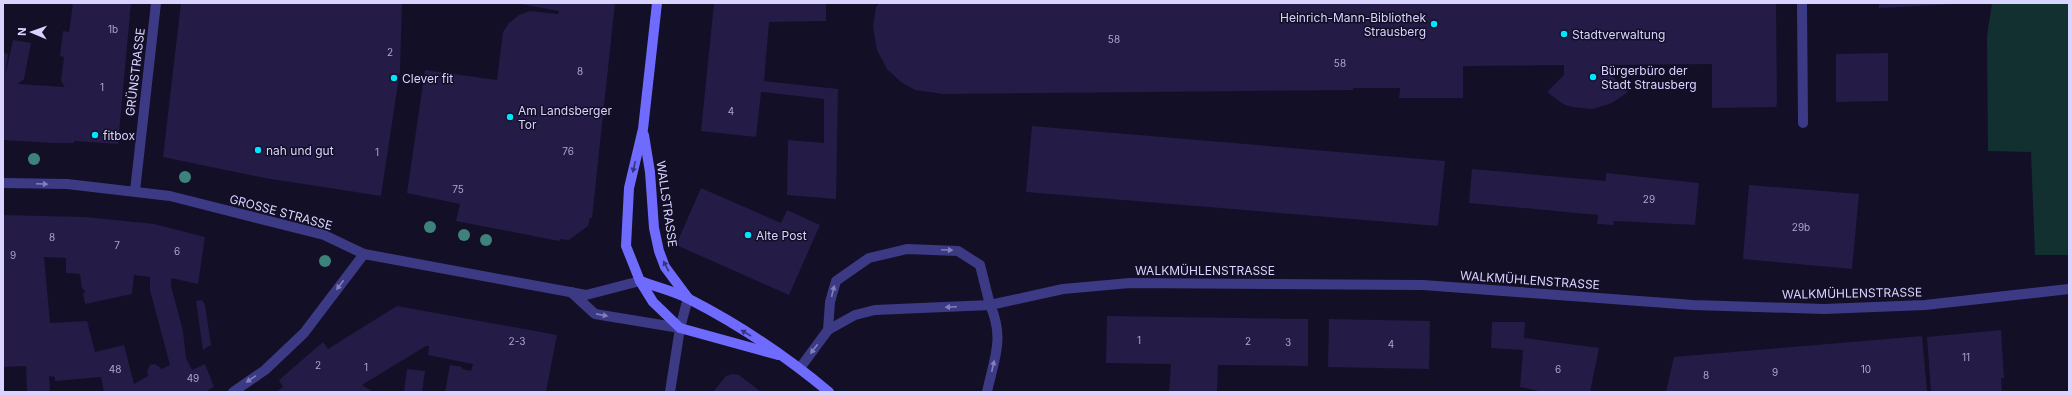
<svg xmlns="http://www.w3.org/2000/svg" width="2072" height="395" viewBox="0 0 2072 395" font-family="Inter,sans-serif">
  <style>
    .green { fill: #12302f }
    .building { fill: #241b47; fill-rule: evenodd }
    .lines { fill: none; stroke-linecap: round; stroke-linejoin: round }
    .lane { stroke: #3d3a85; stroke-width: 10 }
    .street { stroke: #3d3a85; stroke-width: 10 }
    .secondary { stroke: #6f6bff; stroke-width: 10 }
    .tree { fill: #3d827b }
    .oneway { fill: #38347d }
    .oneway2 { fill: #837fbc }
    .poi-dot { fill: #00e5ff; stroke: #130f26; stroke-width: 1.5 }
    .labels { text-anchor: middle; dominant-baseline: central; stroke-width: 3; stroke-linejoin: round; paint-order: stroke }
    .number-label { font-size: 10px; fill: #aca6d1 }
    .poi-label { font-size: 12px; fill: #d9d4ff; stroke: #130f26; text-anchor: start }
    .street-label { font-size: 12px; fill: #d9d4ff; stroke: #130f26 }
  </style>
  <rect width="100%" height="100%" fill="#130f26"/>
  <path class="green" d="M 1992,3 L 2069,3 L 2069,255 L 2035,255 L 2031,152 L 1988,151 L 1987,36 Z"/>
  <g class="building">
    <path d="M 73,3 L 131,3 L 118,144 L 74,141 L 74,143 L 54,143 L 3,140 L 3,53 L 8,54 L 5,77 L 13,40 L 31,43 L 24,79 L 18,84 L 65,87 L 61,81 L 64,57 L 60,56 L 63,31 L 69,32 Z"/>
    <path d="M 181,3 L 402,3 L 400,70 L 381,196 L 265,178 L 163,157 Z"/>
    <path d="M 515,3 L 615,3 L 592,218 L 590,218 L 588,226 L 569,240 L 560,239 L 559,241 L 456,221 L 460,204 L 407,193 L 425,70 L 497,80 L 503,32 L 509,23 L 519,15 L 530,11 L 558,14 L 559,11 Z"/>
    <path d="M 714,3 L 826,3 L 826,21 L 769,22 L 764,81 L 838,89 L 836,199 L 787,195 L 788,140 L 824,143 L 824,99 L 761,92 L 756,137 L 701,131 Z"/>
    <path d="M 879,3 L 1776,3 L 1777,103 L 1776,107 L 1712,108 L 1712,64 L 1611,65 L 1611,75 L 1628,92 L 1612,103 L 1593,109 L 1572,107 L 1563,104 L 1547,92 L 1564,75 L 1564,65 L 1463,66 L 1463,98 L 1399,98 L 1400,88 L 1353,88 L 1353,90 L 943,94 L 915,90 L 901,82 L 887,69 L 877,50 L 873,27 L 876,7 Z"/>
    <path d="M 1879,3 L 1957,3 L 1957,4 L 1879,8 Z"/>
    <path d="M 1888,53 L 1888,101 L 1836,102 L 1836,54 Z"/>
    <path d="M 1032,126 L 1445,161 L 1438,226 L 1026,192 Z"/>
    <path d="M 1472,169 L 1606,181 L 1606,173 L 1699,183 L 1695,225 L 1614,221 L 1613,225 L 1597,224 L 1598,215 L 1469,203 Z"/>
    <path d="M 1749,185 L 1859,194 L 1852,269 L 1743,259 Z"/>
    <path d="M 701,188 L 781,223 L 787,210 L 820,225 L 789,295 L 676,245 Z"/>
    <path d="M 3,215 L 85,217 L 154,224 L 205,237 L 198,284 L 171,278 L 171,286 L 183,331 L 186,358 L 192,370 L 205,364 L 214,387 L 205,392 L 104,392 L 101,377 L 55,381 L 55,377 L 49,376 L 50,392 L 27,392 L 26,366 L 3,367 ZM 44,257 L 66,258 L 66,273 L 80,274 L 82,289 L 84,289 L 85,293 L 83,293 L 85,304 L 132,294 L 134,275 L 150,277 L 150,290 L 170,365 L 162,369 L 155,364 L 150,365 L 147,371 L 148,376 L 134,384 L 124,345 L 95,352 L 87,321 L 50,323 Z"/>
    <path d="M 202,300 L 205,305 L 211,345 L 203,350 L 196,301 Z"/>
    <path d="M 397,306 L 557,335 L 546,392 L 445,392 L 450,365 L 462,367 L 462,369 L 471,371 L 473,364 L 428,355 L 429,346 L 426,346 L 362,385 L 373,392 L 276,392 L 283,387 L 279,380 L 323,342 L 328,349 Z"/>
    <path d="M 1107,316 L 1308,319 L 1308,366 L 1218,365 L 1217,392 L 1169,392 L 1171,364 L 1106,363 Z"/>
    <path d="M 1329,319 L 1430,321 L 1429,369 L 1328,367 Z"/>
    <path d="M 1492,322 L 1525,322 L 1524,338 L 1599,348 L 1590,392 L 1543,392 L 1520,387 L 1523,350 L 1491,348 Z"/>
    <path d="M 2001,330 L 2004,378 L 2001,378 L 2002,392 L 1931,392 L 1927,337 Z"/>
    <path d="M 1922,336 L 1927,392 L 1666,392 L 1674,357 Z"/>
    <path d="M 407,369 L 425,371 L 422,392 L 404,392 Z"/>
    <path d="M 733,374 L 739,375 L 761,392 L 713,392 L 726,376 Z"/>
  </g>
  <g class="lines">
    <g class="lane">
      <path d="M 1802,3 L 1803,123"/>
      <path d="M 828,330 L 830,302 L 836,281 L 869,258 L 907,249 L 958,251 L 980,265 L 990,305"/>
    </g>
    <g class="street">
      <path d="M 3,183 L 67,184 L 170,196 L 324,235 L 364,254 L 586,295 L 640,281"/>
      <path d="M 135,191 L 156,3"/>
      <path d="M 571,292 L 595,314 L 680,328"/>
      <path d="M 800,368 L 828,330 L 855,315 L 875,310 L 990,305 L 1063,289 L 1130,283 L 1423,285 L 1693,305 L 1824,309 L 1925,305 L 2069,289"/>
      <path d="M 233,392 L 265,370 L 304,333 L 364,254"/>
      <path d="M 670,392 L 680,328 L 688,298"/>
      <path d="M 987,392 C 994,359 1005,338 990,305"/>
    </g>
    <g class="secondary">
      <path d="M 657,3 L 643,129 L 629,188 L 626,246 L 640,281 L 653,302 L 680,328 L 778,355"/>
      <path d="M 644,135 L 650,172 L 654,228 L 659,251 L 665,267 L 688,298"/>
      <path d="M 640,281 C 656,287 674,291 689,299 C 738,324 787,357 829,392"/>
    </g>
  </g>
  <g class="tree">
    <circle cx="34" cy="159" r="6"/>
    <circle cx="185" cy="177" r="6"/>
    <circle cx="430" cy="227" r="6"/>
    <circle cx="464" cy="235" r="6"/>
    <circle cx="486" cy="240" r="6"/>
    <circle cx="325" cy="261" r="6"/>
  </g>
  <defs><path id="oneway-solid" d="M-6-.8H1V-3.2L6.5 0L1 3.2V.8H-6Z"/></defs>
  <g class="oneway">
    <use href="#oneway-solid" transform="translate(634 167) rotate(103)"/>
    <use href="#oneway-solid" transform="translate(666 266) rotate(-117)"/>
    <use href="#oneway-solid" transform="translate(746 333) rotate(-149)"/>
  </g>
  <g class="oneway2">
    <use href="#oneway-solid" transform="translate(42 184) rotate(2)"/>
    <use href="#oneway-solid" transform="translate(947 250) rotate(2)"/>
    <use href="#oneway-solid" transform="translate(340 285) rotate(127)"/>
    <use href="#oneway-solid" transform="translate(833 291) rotate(-76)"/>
    <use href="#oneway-solid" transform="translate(951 307) rotate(178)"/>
    <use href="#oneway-solid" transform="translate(602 315) rotate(11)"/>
    <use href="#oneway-solid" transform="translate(814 349) rotate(127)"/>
    <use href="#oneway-solid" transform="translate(993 366) rotate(-77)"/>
    <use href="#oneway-solid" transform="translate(251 379) rotate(146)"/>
  </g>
  <g class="poi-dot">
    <circle cx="1434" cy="24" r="4"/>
    <circle cx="1564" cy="34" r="4"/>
    <circle cx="1593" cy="77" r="4"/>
    <circle cx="394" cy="78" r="4"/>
    <circle cx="510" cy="117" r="4"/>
    <circle cx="95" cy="135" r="4"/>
    <circle cx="258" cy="150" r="4"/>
    <circle cx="748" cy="235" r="4"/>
  </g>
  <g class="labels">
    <g class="number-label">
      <text x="113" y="29">1b</text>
      <text x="1114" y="39">58</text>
      <text x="390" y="52">2</text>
      <text x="1340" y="63">58</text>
      <text x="580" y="71">8</text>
      <text x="102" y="87">1</text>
      <text x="731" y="111">4</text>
      <text x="568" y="151">76</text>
      <text x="377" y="152">1</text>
      <text x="458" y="189">75</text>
      <text x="1649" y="199">29</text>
      <text x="1801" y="227">29b</text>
      <text x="52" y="237">8</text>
      <text x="117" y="245">7</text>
      <text x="177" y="251">6</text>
      <text x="13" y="255">9</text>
      <text x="1139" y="340">1</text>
      <text x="517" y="341">2-3</text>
      <text x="1248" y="341">2</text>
      <text x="1288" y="342">3</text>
      <text x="1391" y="344">4</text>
      <text x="1966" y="357">11</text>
      <text x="318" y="365">2</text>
      <text x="366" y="367">1</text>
      <text x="115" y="369">48</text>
      <text x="1558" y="369">6</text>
      <text x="1866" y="369">10</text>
      <text x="1775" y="372">9</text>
      <text x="1706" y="375">8</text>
      <text x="193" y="378">49</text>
    </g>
    <g class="poi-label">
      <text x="1426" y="17" text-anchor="end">Heinrich-Mann-Bibliothek<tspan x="1426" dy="14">Strausberg</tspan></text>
      <text x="1572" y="34">Stadtverwaltung</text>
      <text x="1601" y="70">Bürgerbüro der<tspan x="1601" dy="14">Stadt Strausberg</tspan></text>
      <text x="402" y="78">Clever fit</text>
      <text x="518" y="110">Am Landsberger<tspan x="518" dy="14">Tor</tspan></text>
      <text x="103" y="135">fitbox</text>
      <text x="266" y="150">nah und gut</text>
      <text x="756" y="235">Alte Post</text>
    </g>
    <g class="street-label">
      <text transform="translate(135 72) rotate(-83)">GRÜNSTRASSE</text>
      <text transform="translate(667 204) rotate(82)">WALLSTRASSE</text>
      <text transform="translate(281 212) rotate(15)">GROSSE STRASSE</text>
      <text x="1205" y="270">WALKMÜHLENSTRASSE</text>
      <text transform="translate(1530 280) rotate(4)">WALKMÜHLENSTRASSE</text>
      <text transform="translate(1852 293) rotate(-1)">WALKMÜHLENSTRASSE</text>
    </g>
  </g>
  <rect width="2072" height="395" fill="none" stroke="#d9d4ff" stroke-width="8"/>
  <g transform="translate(32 32) rotate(272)" stroke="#130f26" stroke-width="3" paint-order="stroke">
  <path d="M0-3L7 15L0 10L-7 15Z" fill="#d9d4ff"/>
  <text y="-6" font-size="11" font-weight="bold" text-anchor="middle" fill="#d9d4ff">N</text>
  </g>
</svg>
